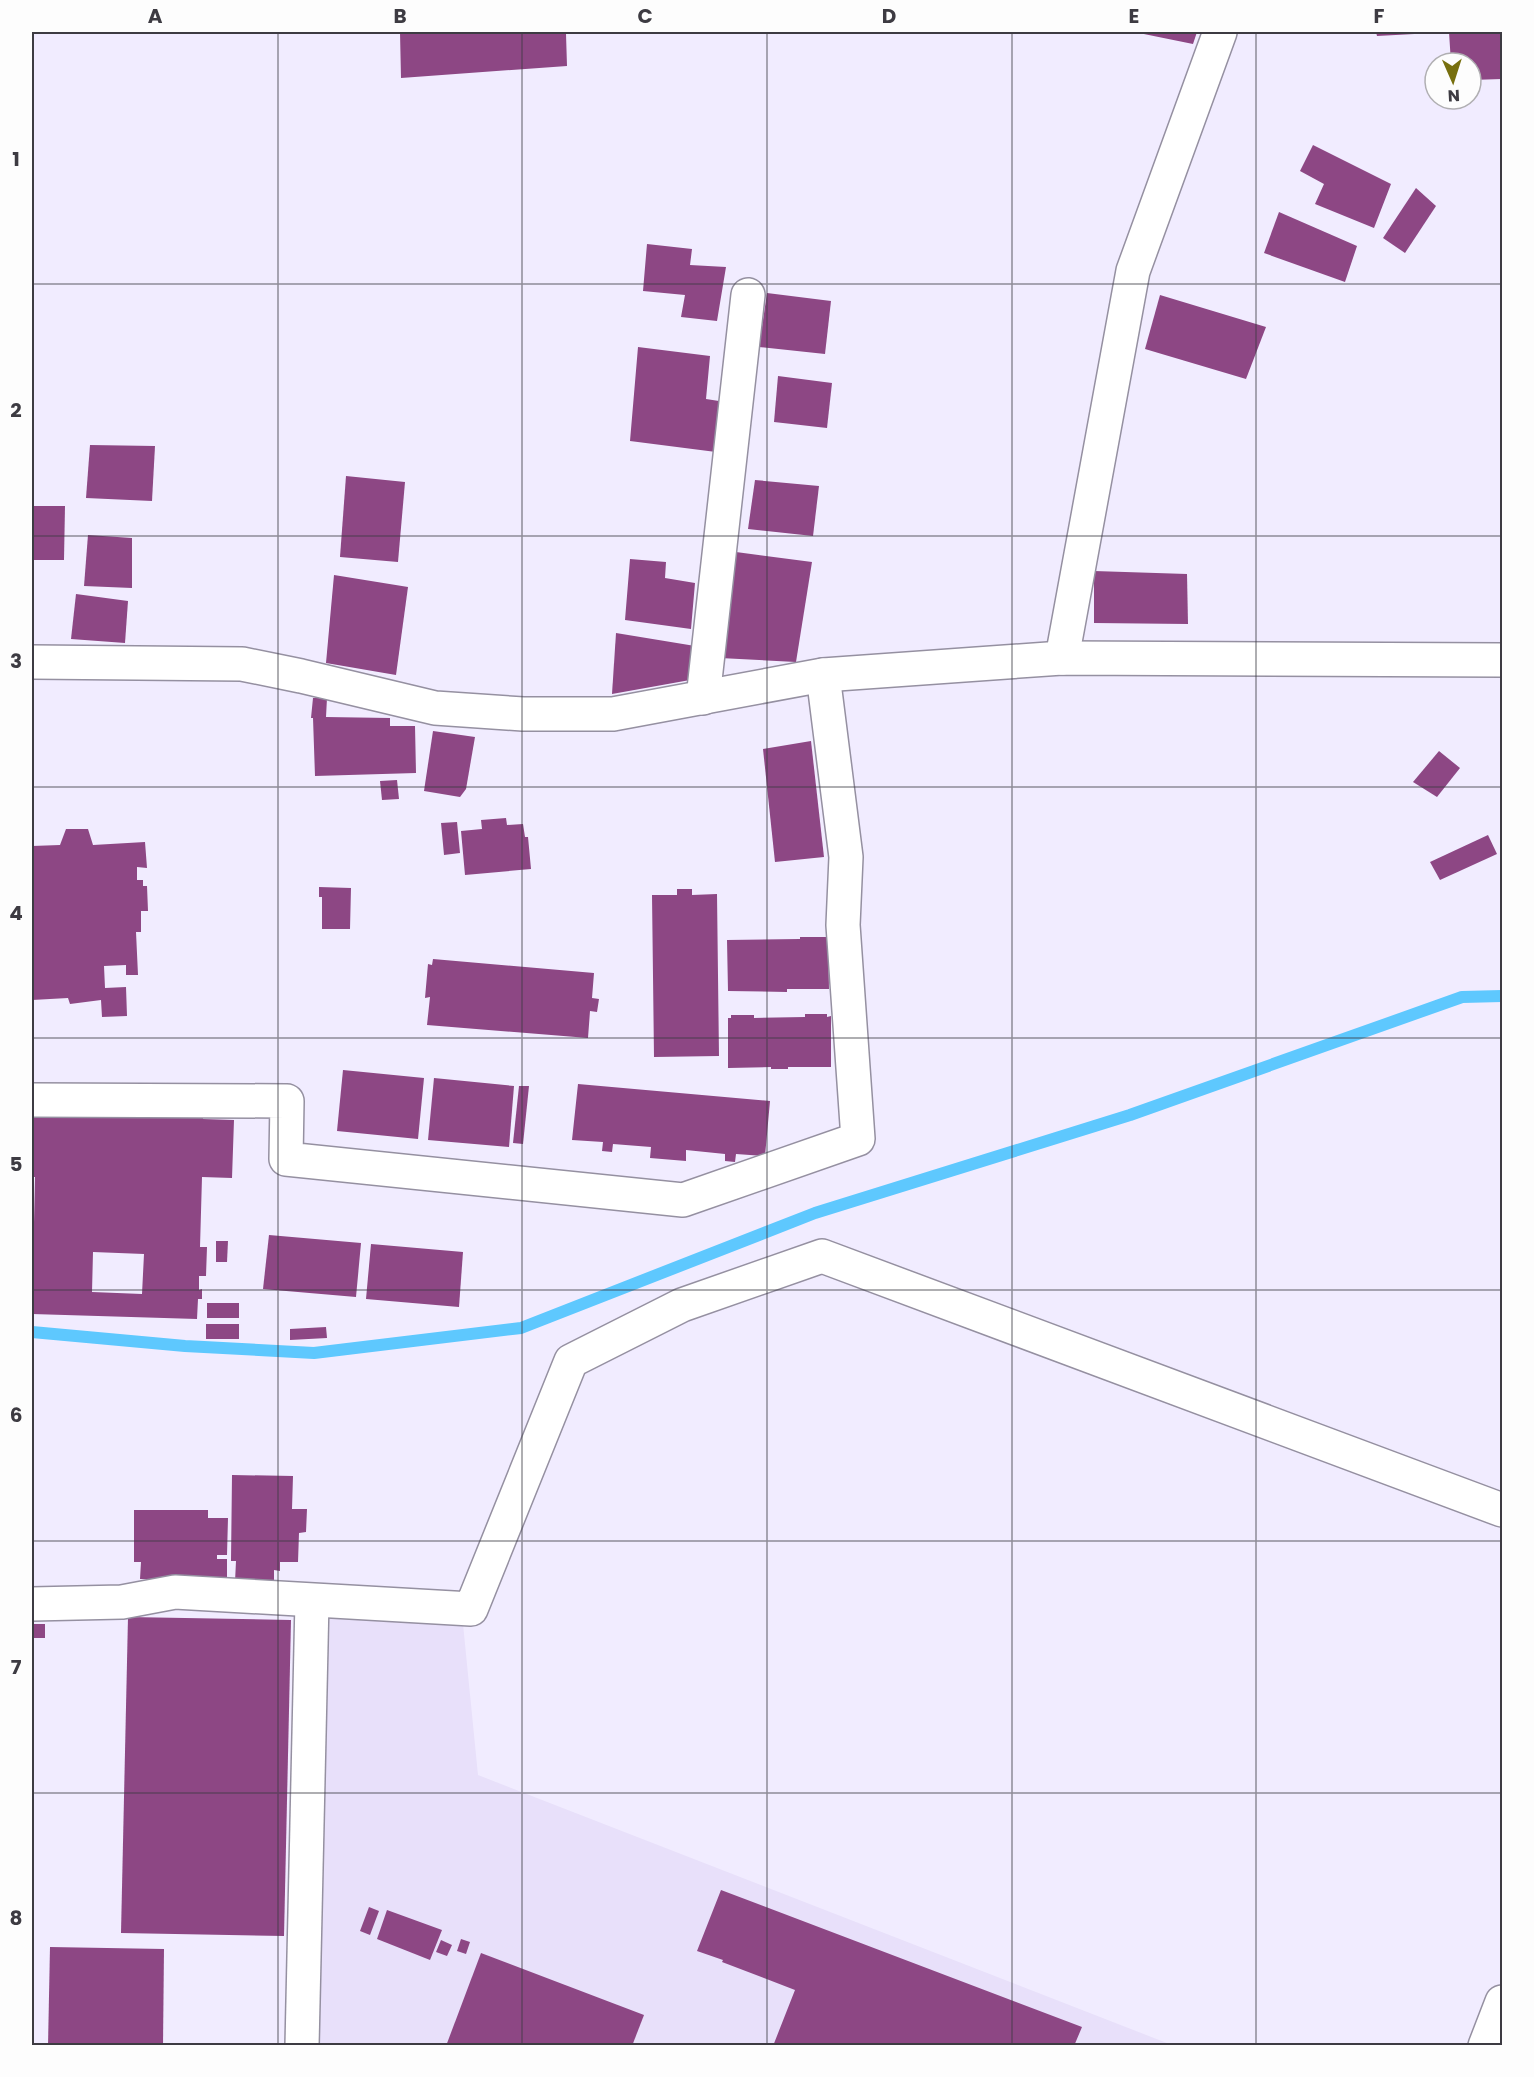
<svg xmlns="http://www.w3.org/2000/svg" width="1534" height="2077" viewBox="0 0 1534 2077" font-family="Poppins,sans-serif">
  <style>
    .built { fill: #e8e0fa }
    .lines { fill: none; stroke-linecap: round; stroke-linejoin: round }
    .stream { stroke: #5ec8fe; stroke-width: 12 }
    .building { fill: #8d4784; fill-rule: evenodd }
    .minor-casing { stroke: #9590a1; stroke-width: 36 }
    .minor { stroke: #fff; stroke-width: 33 }
    .grid { fill: none; stroke: #3d3b42; stroke-width: 1.5; stroke-opacity: 0.55 }
    .neatline { fill: none; stroke: #3d3b42; stroke-width: 2 }
    .grid-label { font-size: 20px; text-anchor: middle; font-weight: bold; fill: #3d3b42 }
  </style>
  <rect width="100%" height="100%" fill="#f1ecff"/>
  <path class="built" d="M 330,1616 L 463,1624 L 478,1775 L 1172,2045 L 317,2046 Z"/>
  <g class="lines">
    <path class="stream" d="M 32,1332 L 185,1346 L 314,1353 L 521,1328 L 815,1213 L 1130,1115 L 1462,997 L 1502,996"/>
  </g>
  <g class="building">
    <path d="M 400,32 L 578,32 L 578,33 L 566,34 L 567,66 L 401,78 Z"/>
    <path d="M 1134,32 L 1197,32 L 1193,44 Z"/>
    <path d="M 1376,32 L 1433,32 L 1433,33 L 1377,36 Z"/>
    <path d="M 1449,32 L 1502,32 L 1502,79 L 1471,80 L 1471,63 L 1451,63 Z"/>
    <path d="M 1313,145 L 1391,184 L 1374,228 L 1315,204 L 1324,184 L 1300,171 Z"/>
    <path d="M 1416,188 L 1436,206 L 1405,253 L 1383,238 Z"/>
    <path d="M 1279,212 L 1357,246 L 1345,282 L 1264,253 Z"/>
    <path d="M 647,244 L 692,249 L 690,265 L 726,267 L 717,321 L 681,317 L 685,295 L 643,291 Z"/>
    <path d="M 767,293 L 831,301 L 825,354 L 759,347 Z"/>
    <path d="M 1160,295 L 1266,327 L 1246,379 L 1145,349 Z"/>
    <path d="M 638,347 L 710,356 L 706,399 L 719,401 L 716,452 L 630,441 Z"/>
    <path d="M 778,376 L 832,383 L 827,428 L 774,422 Z"/>
    <path d="M 90,445 L 155,446 L 152,501 L 86,498 Z"/>
    <path d="M 346,476 L 405,482 L 398,562 L 340,557 Z"/>
    <path d="M 755,480 L 819,486 L 813,536 L 748,529 Z"/>
    <path d="M 32,506 L 65,506 L 64,560 L 32,560 Z"/>
    <path d="M 88,535 L 132,538 L 132,588 L 84,586 Z"/>
    <path d="M 736,552 L 812,562 L 796,662 L 720,658 Z"/>
    <path d="M 630,559 L 666,562 L 665,578 L 695,583 L 691,629 L 625,620 Z"/>
    <path d="M 1094,571 L 1187,574 L 1188,624 L 1094,623 Z"/>
    <path d="M 334,575 L 408,587 L 396,675 L 326,663 Z"/>
    <path d="M 76,594 L 128,601 L 125,643 L 71,639 Z"/>
    <path d="M 616,633 L 695,646 L 690,680 L 612,694 Z"/>
    <path d="M 313,698 L 327,698 L 326,717 L 390,718 L 390,726 L 415,726 L 416,773 L 315,776 L 313,718 L 311,718 Z"/>
    <path d="M 433,731 L 475,737 L 466,789 L 460,797 L 424,791 Z"/>
    <path d="M 811,741 L 824,857 L 775,862 L 763,749 Z"/>
    <path d="M 1439,751 L 1460,768 L 1437,797 L 1413,782 Z"/>
    <path d="M 397,780 L 399,799 L 382,800 L 380,781 Z"/>
    <path d="M 506,818 L 507,825 L 523,824 L 525,837 L 528,837 L 531,869 L 465,875 L 461,831 L 482,829 L 481,820 Z"/>
    <path d="M 457,822 L 460,853 L 444,855 L 441,823 Z"/>
    <path d="M 66,829 L 88,829 L 93,845 L 145,842 L 147,868 L 137,867 L 137,880 L 143,880 L 143,886 L 147,886 L 148,911 L 141,911 L 141,932 L 136,932 L 138,975 L 126,975 L 126,965 L 104,966 L 105,988 L 126,987 L 127,1016 L 102,1017 L 101,1000 L 70,1004 L 68,998 L 32,1000 L 32,846 L 60,845 Z"/>
    <path d="M 1488,835 L 1497,854 L 1440,880 L 1430,862 Z"/>
    <path d="M 319,887 L 351,888 L 350,929 L 322,929 L 322,897 L 319,897 Z"/>
    <path d="M 677,889 L 692,889 L 692,895 L 717,894 L 719,1056 L 654,1057 L 652,895 L 677,895 Z"/>
    <path d="M 800,937 L 826,937 L 828,939 L 829,989 L 787,989 L 787,992 L 728,991 L 727,940 L 800,939 Z"/>
    <path d="M 433,959 L 594,973 L 592,998 L 599,999 L 597,1012 L 590,1011 L 588,1038 L 427,1025 L 430,997 L 425,998 L 428,964 L 432,965 Z"/>
    <path d="M 805,1014 L 827,1014 L 827,1017 L 831,1016 L 831,1067 L 788,1067 L 788,1069 L 771,1069 L 771,1067 L 728,1068 L 728,1018 L 731,1018 L 731,1015 L 754,1015 L 754,1018 L 805,1017 Z"/>
    <path d="M 343,1070 L 424,1078 L 418,1139 L 337,1131 Z"/>
    <path d="M 434,1078 L 514,1086 L 509,1147 L 428,1140 Z"/>
    <path d="M 578,1084 L 770,1101 L 765,1156 L 736,1154 L 735,1162 L 725,1161 L 725,1154 L 686,1150 L 686,1161 L 650,1158 L 651,1147 L 613,1144 L 612,1152 L 602,1151 L 603,1142 L 572,1140 Z"/>
    <path d="M 519,1086 L 529,1086 L 523,1144 L 513,1143 Z"/>
    <path d="M 32,1111 L 203,1117 L 203,1119 L 234,1120 L 232,1178 L 202,1177 L 200,1247 L 207,1247 L 206,1276 L 199,1276 L 199,1290 L 202,1289 L 202,1299 L 198,1299 L 197,1319 L 32,1314 L 35,1177 L 32,1177 ZM 93,1252 L 144,1254 L 142,1294 L 92,1292 Z"/>
    <path d="M 269,1235 L 361,1243 L 356,1297 L 263,1289 Z"/>
    <path d="M 216,1241 L 228,1241 L 227,1262 L 216,1262 Z"/>
    <path d="M 371,1244 L 463,1252 L 459,1307 L 366,1299 Z"/>
    <rect x="207" y="1303" width="32" height="15"/>
    <rect x="206" y="1324" width="33" height="15"/>
    <path d="M 326,1327 L 327,1338 L 290,1340 L 290,1329 Z"/>
    <path d="M 232,1475 L 293,1476 L 292,1509 L 307,1509 L 306,1532 L 299,1533 L 298,1562 L 280,1562 L 280,1571 L 274,1570 L 274,1583 L 235,1582 L 236,1561 L 231,1561 Z"/>
    <path d="M 134,1510 L 208,1510 L 208,1518 L 228,1518 L 227,1555 L 217,1555 L 217,1559 L 227,1559 L 227,1581 L 140,1579 L 141,1562 L 134,1562 Z"/>
    <path d="M 128,1617 L 291,1620 L 284,1936 L 121,1933 Z"/>
    <rect x="32" y="1624" width="13" height="14"/>
    <path d="M 721,1890 L 1082,2027 L 1074,2046 L 773,2046 L 795,1990 L 722,1962 L 723,1960 L 697,1951 Z"/>
    <path d="M 369,1907 L 379,1911 L 370,1935 L 360,1931 Z"/>
    <path d="M 387,1910 L 442,1930 L 430,1960 L 377,1939 Z"/>
    <path d="M 461,1939 L 470,1942 L 466,1954 L 457,1951 Z"/>
    <path d="M 441,1940 L 452,1945 L 447,1956 L 436,1952 Z"/>
    <path d="M 50,1947 L 164,1949 L 163,2046 L 48,2046 Z"/>
    <path d="M 481,1953 L 644,2015 L 632,2046 L 446,2046 Z"/>
  </g>
  <g class="lines">
    <defs>
      <g id="minor">
        <path d="M 1062,658 L 1133,271 L 1220,32"/>
        <path d="M 32,662 L 242,664 L 301,676 L 435,708 L 523,714 L 613,714 L 823,675 L 1062,658 L 1502,660"/>
        <path d="M 703,698 L 748,295"/>
        <path d="M 32,1100 L 287,1101 L 286,1159 L 683,1200 L 858,1139 L 843,925 L 846,857 L 823,675"/>
        <path d="M 32,1604 L 122,1602 L 175,1592 L 471,1609 L 571,1361 L 682,1305 L 822,1256 L 1502,1510"/>
        <path d="M 302,2046 L 312,1601"/>
        <path d="M 1485,2046 L 1502,2002"/>
      </g>
    </defs>
    <use href="#minor" class="minor-casing"/>
    <use href="#minor" class="minor"/>
  </g>
  <path class="grid" d="M 278,32 L 278,2046M 522,32 L 522,2046M 767,32 L 767,2046M 1012,32 L 1012,2046M 1256,32 L 1256,2046M 32,284 L 1502,284M 32,536 L 1502,536M 32,787 L 1502,787M 32,1038 L 1502,1038M 32,1290 L 1502,1290M 32,1541 L 1502,1541M 32,1793 L 1502,1793"/>
  <rect width="1534" height="2077" fill="none" stroke="#fdfdfd" stroke-width="66"/>
  <g transform="translate(1453 81) rotate(177)"><circle r="28" fill="#fdfdfd" stroke="#b0afb2" stroke-width="1.5"/>
  <path d="M0-4.5L10 22L0 15L-10 22Z" fill="#776f0e"/>
  <text y="-9" font-size="16" font-weight="bold" text-anchor="middle" fill="#3d3b42">N</text>
  </g>
  <rect x="33" y="33" width="1468" height="2011" class="neatline"/>
  <g class="grid-label">
    <text x="155" y="23">A</text>
    <text x="400" y="23">B</text>
    <text x="645" y="23">C</text>
    <text x="889" y="23">D</text>
    <text x="1134" y="23">E</text>
    <text x="1379" y="23">F</text>
    <text x="16" y="166">1</text>
    <text x="16" y="417">2</text>
    <text x="16" y="668">3</text>
    <text x="16" y="920">4</text>
    <text x="16" y="1171">5</text>
    <text x="16" y="1422">6</text>
    <text x="16" y="1674">7</text>
    <text x="16" y="1925">8</text>
  </g>
</svg>
